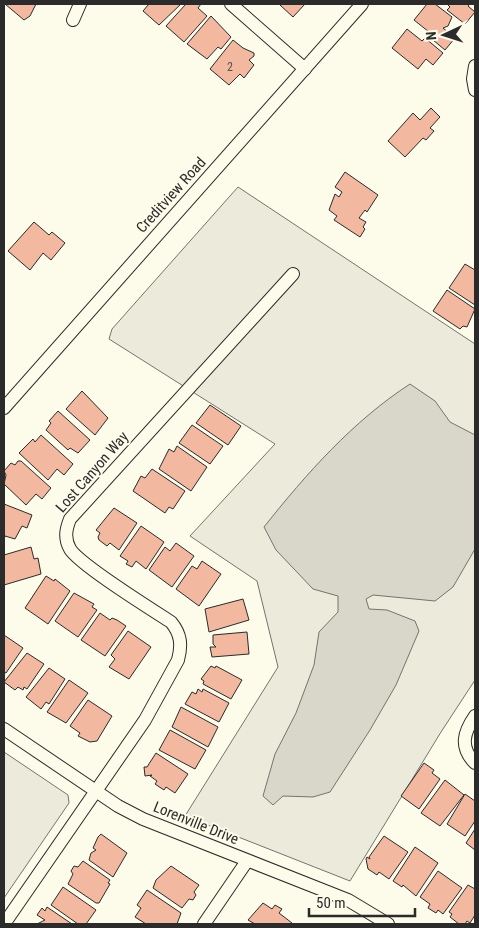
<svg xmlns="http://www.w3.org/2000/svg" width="479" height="928" viewBox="0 0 479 928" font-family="'Roboto Condensed',sans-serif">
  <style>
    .green { fill: #ecebdb; stroke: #74746e }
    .water { fill: #d8d7c9; stroke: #74746e }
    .building { fill: #f2b8a0; stroke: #2b2b2b }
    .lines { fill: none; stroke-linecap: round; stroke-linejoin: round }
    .street-casing { stroke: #2b2b2b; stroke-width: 14 }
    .street { stroke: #fdfbea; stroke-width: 12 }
    .labels { text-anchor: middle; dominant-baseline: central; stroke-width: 4; stroke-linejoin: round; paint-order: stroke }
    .number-label { font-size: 12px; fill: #5d4e48 }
    .street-label { font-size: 15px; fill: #2b2b2b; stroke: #fdfbea }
  </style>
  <rect width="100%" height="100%" fill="#fdfbea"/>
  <g class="green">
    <path d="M 238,187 L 475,344 L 475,680 L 441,732 L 350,881 L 185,816 L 278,667 L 257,581 L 190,536 L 275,444 L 109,339 L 112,329 Z"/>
    <path d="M 4,752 L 68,795 L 69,803 L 4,898 Z"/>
  </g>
  <path class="water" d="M 410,384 L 435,401 L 450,422 L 475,435 L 475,549 L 453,587 L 435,601 L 373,595 L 366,599 L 369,609 L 387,610 L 415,621 L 419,631 L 396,685 L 370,730 L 330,792 L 313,797 L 283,796 L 273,805 L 263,796 L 275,754 L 296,713 L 314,665 L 319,632 L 338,612 L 338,596 L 313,589 L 276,550 L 264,527 C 306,474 353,421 410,384 Z"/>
  <g class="building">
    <path d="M 5,4 L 36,4 L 30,16 L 24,20 Z"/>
    <path d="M 149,4 L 181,4 L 159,25 L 143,11 Z"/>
    <path d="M 186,4 L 201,4 L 198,8 L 207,16 L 184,42 L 166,26 Z"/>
    <path d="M 282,4 L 305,4 L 293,17 L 280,5 Z"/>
    <path d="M 427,4 L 435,4 L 452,17 L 448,26 L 443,28 L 455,38 L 445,50 L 427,35 L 429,32 L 414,20 Z"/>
    <path d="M 447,4 L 470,4 L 468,6 L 475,12 L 465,24 L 447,10 L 450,7 Z"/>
    <path d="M 211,16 L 231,37 L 221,49 L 218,47 L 207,59 L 187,44 Z"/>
    <path d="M 407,29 L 422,41 L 425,38 L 443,53 L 433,65 L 426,59 L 418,69 L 392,48 Z"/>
    <path d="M 233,40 L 243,48 L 254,53 L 254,56 L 249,60 L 254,65 L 244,78 L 240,74 L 229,85 L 210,69 Z"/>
    <path d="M 431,108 L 440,117 L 430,128 L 434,131 L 426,140 L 423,138 L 405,157 L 388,141 L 413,113 L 420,120 Z"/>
    <path d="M 345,172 L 378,195 L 367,212 L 365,210 L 359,218 L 366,222 L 363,227 L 365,229 L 360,237 L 334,220 L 337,216 L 329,210 L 335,194 L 339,197 L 342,192 L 335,187 Z"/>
    <path d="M 34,222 L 49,235 L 52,232 L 65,243 L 51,260 L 43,253 L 30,270 L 8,251 Z"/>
    <path d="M 465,264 L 475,270 L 475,305 L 449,288 Z"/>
    <path d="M 447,290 L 475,309 L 467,327 L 463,326 L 460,329 L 433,311 Z"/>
    <path d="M 82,391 L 108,418 L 95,435 L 66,409 Z"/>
    <path d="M 210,405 L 241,426 L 228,445 L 196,423 Z"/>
    <path d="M 58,411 L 90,440 L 78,453 L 70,448 L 68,450 L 46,430 L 51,423 L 49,421 Z"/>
    <path d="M 192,425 L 223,446 L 210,464 L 179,443 Z"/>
    <path d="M 41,435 L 73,464 L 64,475 L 57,469 L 48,480 L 19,453 L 33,439 L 35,442 Z"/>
    <path d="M 177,446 L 207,467 L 191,491 L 159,469 L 169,449 L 174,452 Z"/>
    <path d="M 18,461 L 21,461 L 51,488 L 42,499 L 36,494 L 26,505 L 4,484 L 6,475 L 4,471 L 11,463 L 15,465 Z"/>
    <path d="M 152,469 L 185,491 L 173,509 L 169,507 L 165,513 L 133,491 L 141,476 L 145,478 Z"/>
    <path d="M 4,504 L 32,515 L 27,528 L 22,526 L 15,539 L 5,536 L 4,540 Z"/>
    <path d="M 114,508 L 137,523 L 119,550 L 110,543 L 107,546 L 99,540 L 98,537 L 100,533 L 96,530 Z"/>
    <path d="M 141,526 L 164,542 L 146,569 L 136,561 L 132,567 L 126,564 L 128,561 L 120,556 Z"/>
    <path d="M 176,543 L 194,556 L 172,587 L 149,570 L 165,547 L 170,551 Z"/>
    <path d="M 31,547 L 34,559 L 38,558 L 41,574 L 4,585 L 4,555 Z"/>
    <path d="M 202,561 L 221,574 L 199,606 L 176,589 L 192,566 L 197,569 Z"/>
    <path d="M 46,576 L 54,581 L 55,579 L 70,591 L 48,624 L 25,608 Z"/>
    <path d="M 74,593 L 94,604 L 92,607 L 97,610 L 78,637 L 55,621 Z"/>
    <path d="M 243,599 L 249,620 L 209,632 L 205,609 Z"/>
    <path d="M 100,613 L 110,620 L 112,618 L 117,620 L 126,626 L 105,656 L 81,640 Z"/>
    <path d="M 128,631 L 151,647 L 129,679 L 109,667 L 115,659 L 111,655 Z"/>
    <path d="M 247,632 L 249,654 L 212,657 L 210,647 L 216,647 L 213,644 L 213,635 Z"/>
    <path d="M 4,635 L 23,648 L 6,673 L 4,672 Z"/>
    <path d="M 27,653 L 44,664 L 27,689 L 24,687 L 23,690 L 18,687 L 15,690 L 4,682 Z"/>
    <path d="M 211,666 L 215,668 L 216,666 L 242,680 L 231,699 L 203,684 L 204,681 L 201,679 Z"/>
    <path d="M 49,668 L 65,679 L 49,704 L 46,702 L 41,709 L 26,697 Z"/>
    <path d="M 69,680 L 88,693 L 66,723 L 47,712 Z"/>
    <path d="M 198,689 L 202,692 L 203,689 L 229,703 L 219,722 L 185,704 L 192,692 L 196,694 Z"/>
    <path d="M 88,700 L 112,716 L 97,741 L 90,742 L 78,736 L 80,733 L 70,726 Z"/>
    <path d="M 181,707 L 218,727 L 208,747 L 172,727 Z"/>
    <path d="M 170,730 L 206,750 L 195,769 L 159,750 Z"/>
    <path d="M 156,753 L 188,774 L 175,793 L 166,787 L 164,790 L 155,784 L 157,781 L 150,776 L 152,775 L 145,776 L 144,767 L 147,767 Z"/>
    <path d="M 424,763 L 434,770 L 432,773 L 440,779 L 419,809 L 401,796 Z"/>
    <path d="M 445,780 L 464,795 L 440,826 L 421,813 Z"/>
    <path d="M 465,794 L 475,801 L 475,821 L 465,836 L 447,824 Z"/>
    <path d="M 475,829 L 475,850 L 466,843 Z"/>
    <path d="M 101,834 L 127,853 L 113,877 L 89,860 L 91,853 L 96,850 L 93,848 L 98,837 Z"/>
    <path d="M 384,836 L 408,852 L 389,879 L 379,872 L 377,875 L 368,869 L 366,859 L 367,857 L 370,859 L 369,857 Z"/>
    <path d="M 415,847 L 438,863 L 416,896 L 403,885 L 402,887 L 393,881 Z"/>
    <path d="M 83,861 L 110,880 L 108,883 L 110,884 L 99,903 L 96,903 L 68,884 L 73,874 L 71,871 L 74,866 L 78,867 Z"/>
    <path d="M 171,866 L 199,885 L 194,892 L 196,895 L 193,900 L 189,899 L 182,908 L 153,888 L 156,880 Z"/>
    <path d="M 438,871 L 462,888 L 443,914 L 438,910 L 436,913 L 428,908 L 430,904 L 420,897 Z"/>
    <path d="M 468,885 L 475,889 L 475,915 L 470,923 L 467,921 L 465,924 L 459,924 L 450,917 L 452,914 L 449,912 Z"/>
    <path d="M 63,887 L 96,910 L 86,924 L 78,924 L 51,905 Z"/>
    <path d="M 147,890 L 181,913 L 177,924 L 146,924 L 135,917 L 141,908 L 137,905 Z"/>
    <path d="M 263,903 L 272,909 L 275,905 L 282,909 L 279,913 L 292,923 L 291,924 L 255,924 L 248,920 Z"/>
    <path d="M 47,907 L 72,924 L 37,924 L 45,920 L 37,915 L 42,908 L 45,911 Z"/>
  </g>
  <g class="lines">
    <defs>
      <g id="street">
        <path d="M 231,4 L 305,69"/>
        <path d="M 73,20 L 80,4"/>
        <path d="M 475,66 L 473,79 L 475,90"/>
        <path d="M 4,408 L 362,4"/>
        <path d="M 475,716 C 464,732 459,747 475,763"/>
        <path d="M 4,729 L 118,806 L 143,819 L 348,900 L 388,924"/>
        <path d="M 4,924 L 145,720 L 178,660 C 182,645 181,634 171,622 C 151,609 80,565 70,549 C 64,538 66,529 70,519 L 293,274"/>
        <path d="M 204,924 L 247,861"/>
      </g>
    </defs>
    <use href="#street" class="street-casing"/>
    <use href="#street" class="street"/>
  </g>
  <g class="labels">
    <g class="number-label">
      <text x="230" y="67">2</text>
    </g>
    <g class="street-label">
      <text transform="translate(171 195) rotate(-48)">Creditview Road</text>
      <text transform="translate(92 472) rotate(-49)">Lost Canyon Way</text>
      <text transform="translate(196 823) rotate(22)">Lorenville Drive</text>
    </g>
  </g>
  <rect width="479" height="928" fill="none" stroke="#2b2b2b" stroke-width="10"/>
  <g transform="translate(444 35) rotate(266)" stroke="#fdfbea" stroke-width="4" paint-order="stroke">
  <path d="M0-4L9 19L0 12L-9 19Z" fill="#2b2b2b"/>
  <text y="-8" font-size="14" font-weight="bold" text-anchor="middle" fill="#2b2b2b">N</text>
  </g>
  <path d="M309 908v8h106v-8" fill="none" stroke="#2b2b2b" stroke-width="2.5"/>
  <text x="316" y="908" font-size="15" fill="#2b2b2b" stroke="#fdfbea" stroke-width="4" paint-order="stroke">50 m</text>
</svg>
